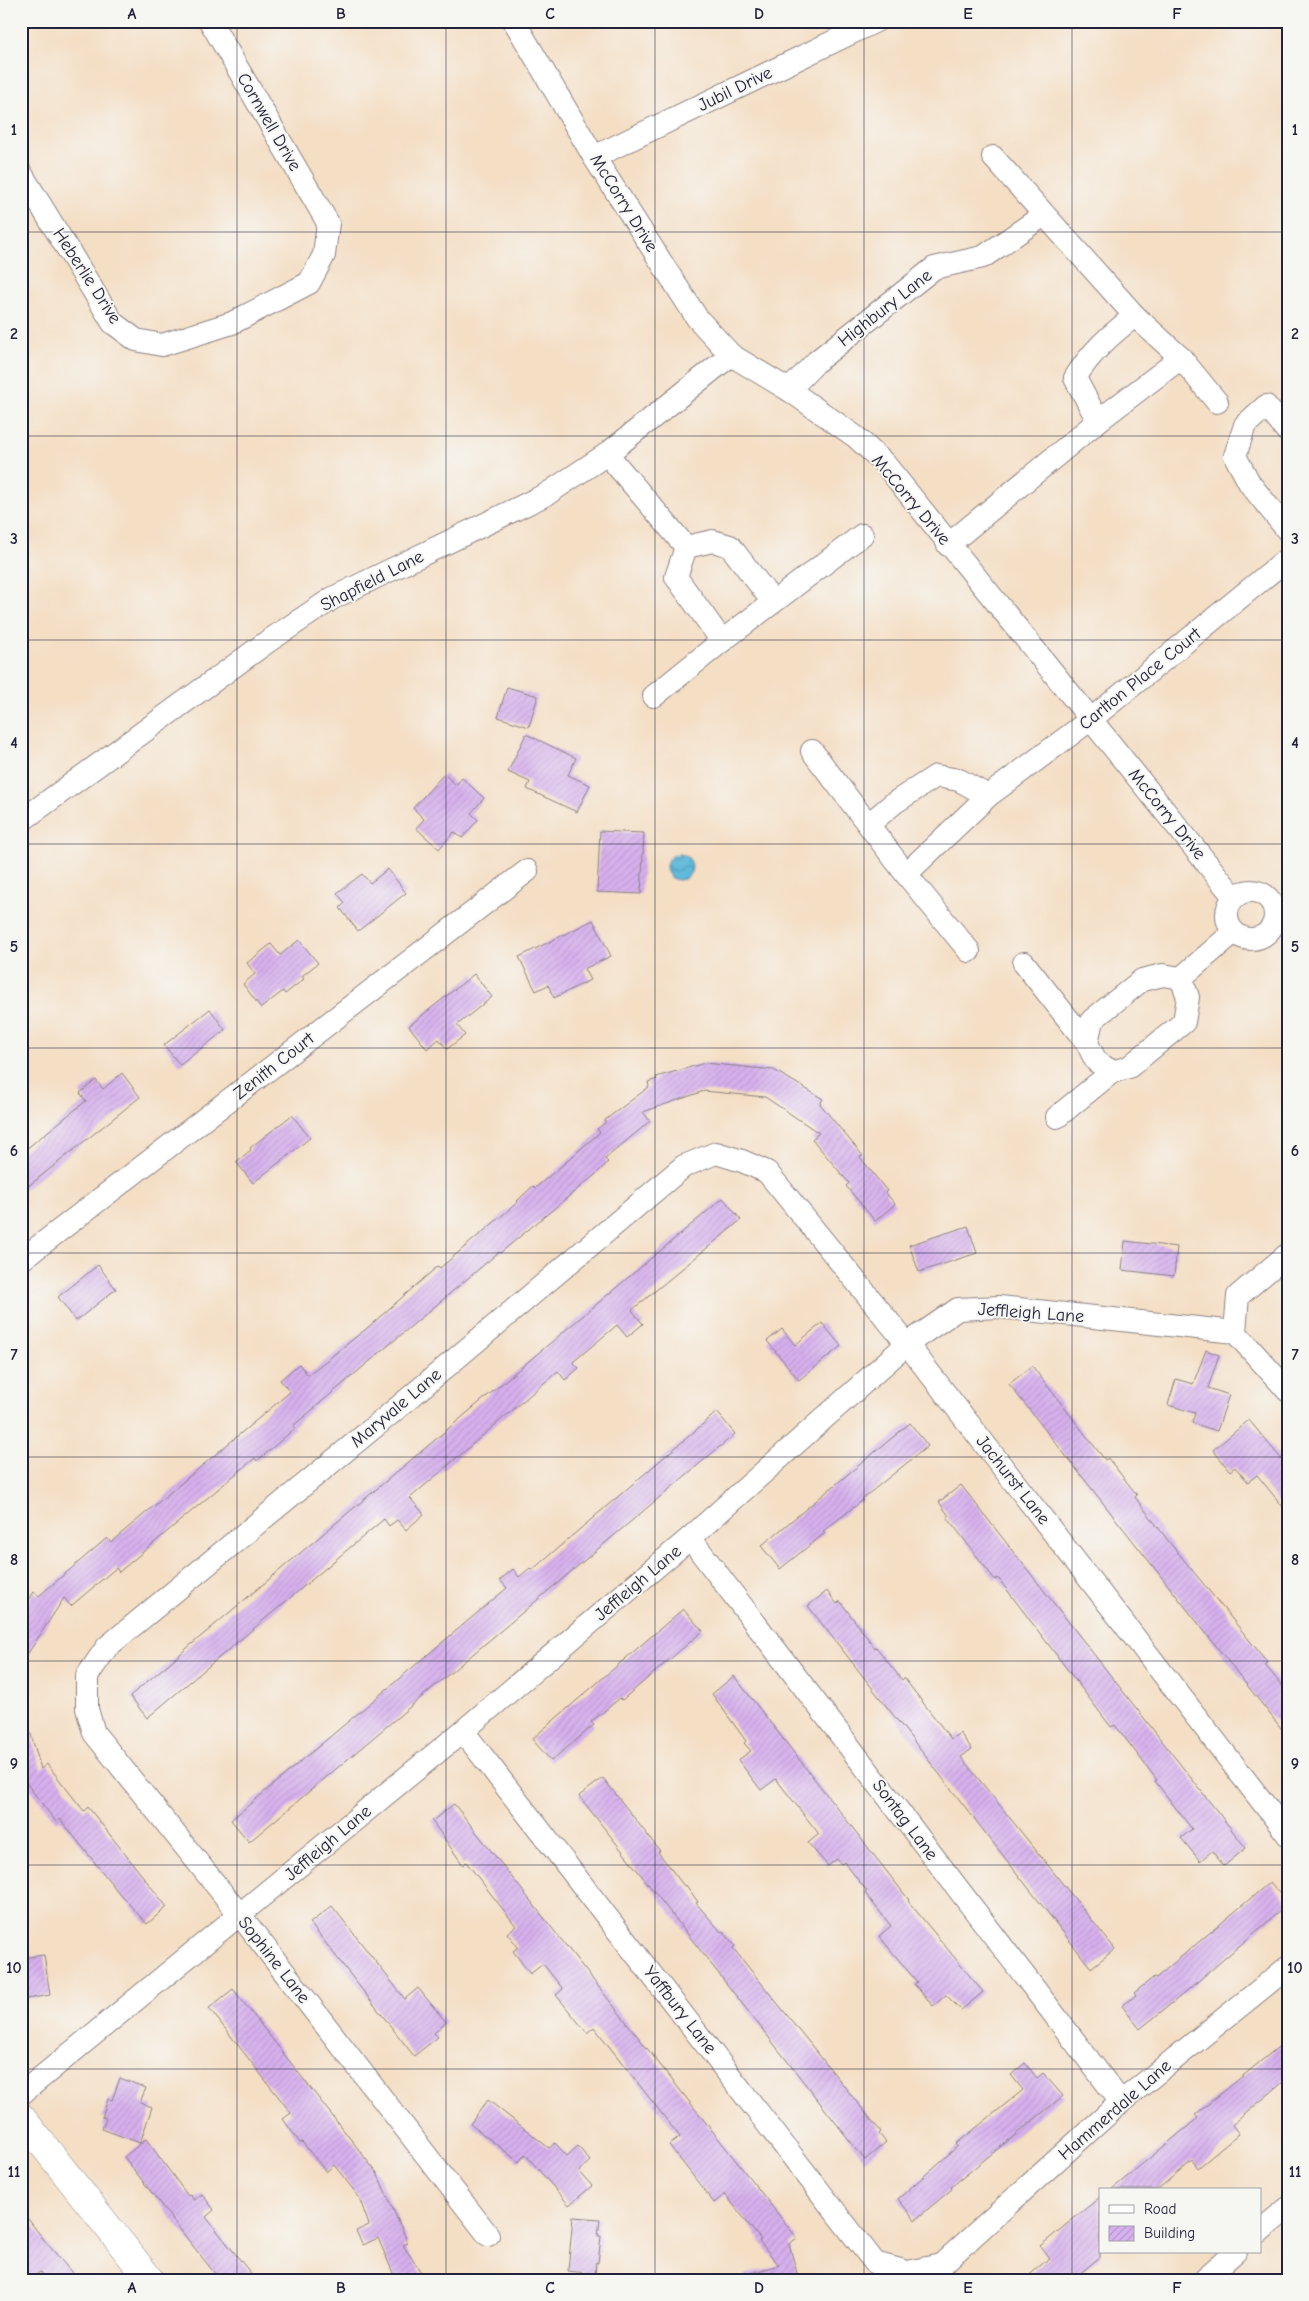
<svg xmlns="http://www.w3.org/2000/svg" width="1309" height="2301" viewBox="0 0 1309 2301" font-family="'Comic Neue',sans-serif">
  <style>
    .water { fill: url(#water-waves); stroke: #406e8b }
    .building { fill: url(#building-hatch) }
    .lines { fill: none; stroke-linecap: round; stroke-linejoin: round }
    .minor-casing { stroke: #8b8080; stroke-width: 24 }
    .major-casing { stroke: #8b8080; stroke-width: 29 }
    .minor { stroke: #fff; stroke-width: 22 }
    .major { stroke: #fff; stroke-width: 28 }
    .grid { fill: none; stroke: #22223b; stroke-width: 1; stroke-opacity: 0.55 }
    .labels { text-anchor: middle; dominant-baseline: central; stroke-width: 4; stroke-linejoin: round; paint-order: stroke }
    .street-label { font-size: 18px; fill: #22223b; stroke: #f6f6f2 }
    .neatline { fill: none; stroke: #22223b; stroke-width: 2 }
    .grid-label { font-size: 16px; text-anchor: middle; font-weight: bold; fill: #22223b }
  </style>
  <defs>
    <pattern id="water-waves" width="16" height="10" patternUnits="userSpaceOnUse" patternTransform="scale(1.25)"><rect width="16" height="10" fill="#5db9db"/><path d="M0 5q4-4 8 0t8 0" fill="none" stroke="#4c96b3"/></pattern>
    <pattern id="building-hatch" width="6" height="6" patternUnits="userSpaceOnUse" patternTransform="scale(1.25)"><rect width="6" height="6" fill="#d7b1ee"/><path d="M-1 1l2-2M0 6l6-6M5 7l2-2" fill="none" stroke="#b898cd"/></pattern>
  </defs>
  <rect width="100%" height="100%" fill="#f6f6f2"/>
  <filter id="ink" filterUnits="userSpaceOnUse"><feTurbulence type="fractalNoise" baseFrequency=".02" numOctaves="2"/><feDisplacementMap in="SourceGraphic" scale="10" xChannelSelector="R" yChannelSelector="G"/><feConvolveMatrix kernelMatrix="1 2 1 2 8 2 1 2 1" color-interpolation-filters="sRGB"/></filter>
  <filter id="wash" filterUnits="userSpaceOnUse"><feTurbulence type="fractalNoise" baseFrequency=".0096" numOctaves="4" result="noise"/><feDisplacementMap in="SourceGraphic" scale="20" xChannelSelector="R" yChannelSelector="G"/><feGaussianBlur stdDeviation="1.12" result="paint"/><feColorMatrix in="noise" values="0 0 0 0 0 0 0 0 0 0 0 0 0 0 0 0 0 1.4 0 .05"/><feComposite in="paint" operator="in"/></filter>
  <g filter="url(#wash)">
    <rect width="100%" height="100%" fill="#f4dec4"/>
    <circle class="water" cx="679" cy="867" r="13"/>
    <g id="blocks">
      <g class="building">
        <path d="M 507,687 L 538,696 L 529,727 L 498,717 Z"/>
        <path d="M 526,734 L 576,758 L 568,775 L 590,785 L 577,812 L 527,789 L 530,782 L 508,772 Z"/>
        <path d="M 444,774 L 456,785 L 462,778 L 484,798 L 471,813 L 478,820 L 462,838 L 454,832 L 439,849 L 416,828 L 424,819 L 413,808 Z"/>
        <path d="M 600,831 L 644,833 L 641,894 L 597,892 Z"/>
        <path d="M 388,869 L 406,893 L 358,931 L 340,908 L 345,903 L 337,893 L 362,874 L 370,883 Z"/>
        <path d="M 593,920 L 611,956 L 584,969 L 590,980 L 554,998 L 548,985 L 536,991 L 519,957 Z"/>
        <path d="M 299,940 L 318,963 L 302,976 L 304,979 L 285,994 L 283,991 L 261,1008 L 243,984 L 255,974 L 247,963 L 271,944 L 280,955 Z"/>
        <path d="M 474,974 L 492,997 L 457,1025 L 465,1035 L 447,1049 L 439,1039 L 427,1049 L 409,1026 Z"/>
        <path d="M 210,1009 L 225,1030 L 180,1065 L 164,1045 Z"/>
        <path d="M 705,1063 L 774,1070 L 823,1099 L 820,1104 L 863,1156 L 860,1157 L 887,1191 L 885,1192 L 895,1204 L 875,1221 L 846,1186 L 849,1183 L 812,1139 L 819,1133 L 765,1097 L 704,1091 L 643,1112 L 650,1121 L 605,1159 L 608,1162 L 596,1174 L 500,1253 L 499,1252 L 293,1426 L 295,1428 L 257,1461 L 255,1458 L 119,1572 L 116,1568 L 71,1606 L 64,1598 L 21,1664 L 21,1612 L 34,1592 L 39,1596 L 107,1538 L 111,1542 L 290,1392 L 280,1380 L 299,1364 L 308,1375 L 366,1329 L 438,1266 L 440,1268 L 518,1202 L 517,1201 L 533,1186 L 535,1188 L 565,1163 L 600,1132 L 597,1129 L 605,1123 L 605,1120 L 649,1087 L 648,1082 L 657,1079 L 656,1077 Z"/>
        <path d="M 122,1073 L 140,1097 L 21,1192 L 21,1153 L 86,1101 L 80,1093 L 96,1080 L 103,1089 Z"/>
        <path d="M 292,1115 L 310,1138 L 253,1183 L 236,1162 L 251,1150 L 250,1148 Z"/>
        <path d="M 723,1198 L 741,1220 L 632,1310 L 643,1324 L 627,1337 L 617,1325 L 573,1362 L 579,1368 L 565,1380 L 558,1371 L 410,1498 L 424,1514 L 406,1530 L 397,1520 L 389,1526 L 384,1519 L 147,1718 L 130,1696 Z"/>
        <path d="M 968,1226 L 977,1253 L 919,1272 L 909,1245 Z"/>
        <path d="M 1125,1241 L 1177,1247 L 1174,1276 L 1122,1270 Z"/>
        <path d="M 98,1265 L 116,1289 L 76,1321 L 58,1297 Z"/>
        <path d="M 822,1323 L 841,1346 L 799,1380 L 767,1341 L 782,1329 L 795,1345 Z"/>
        <path d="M 1206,1350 L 1219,1355 L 1208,1388 L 1229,1395 L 1217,1431 L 1192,1423 L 1195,1413 L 1168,1405 L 1176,1379 L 1193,1384 Z"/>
        <path d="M 1032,1366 L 1105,1460 L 1108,1458 L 1137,1495 L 1135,1497 L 1170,1543 L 1268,1663 L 1265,1665 L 1288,1693 L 1288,1737 L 1009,1384 Z"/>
        <path d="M 717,1412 L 735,1434 L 249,1842 L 231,1820 L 507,1588 L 500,1580 L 513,1569 L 519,1577 L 530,1568 L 532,1570 Z"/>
        <path d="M 1249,1420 L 1288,1467 L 1288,1513 L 1257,1475 L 1248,1482 L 1235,1467 L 1230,1471 L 1213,1450 Z"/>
        <path d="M 910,1423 L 928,1446 L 862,1499 L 863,1500 L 823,1531 L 825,1533 L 780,1569 L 761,1546 Z"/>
        <path d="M 961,1485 L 1246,1848 L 1224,1866 L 1212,1851 L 1200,1861 L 1181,1838 L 1192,1829 L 1155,1781 L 1157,1780 L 1115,1725 L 1111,1727 L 998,1578 L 995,1580 L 947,1517 L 949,1516 L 939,1502 Z"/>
        <path d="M 827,1591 L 837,1604 L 840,1601 L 875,1648 L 876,1647 L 902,1680 L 904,1678 L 951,1739 L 960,1733 L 972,1749 L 961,1757 L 1115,1949 L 1091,1968 L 808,1606 Z"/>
        <path d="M 683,1609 L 703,1631 L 622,1700 L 620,1698 L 591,1722 L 594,1725 L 551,1761 L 532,1739 Z"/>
        <path d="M 734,1676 L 909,1900 L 908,1901 L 983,1992 L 961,2010 L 946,1995 L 933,2006 L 914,1984 L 917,1982 L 879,1936 L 891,1926 L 865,1893 L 867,1891 L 844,1862 L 841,1864 L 837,1859 L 828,1866 L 808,1843 L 819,1834 L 776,1779 L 761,1790 L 738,1760 L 751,1751 L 744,1743 L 746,1741 L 712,1694 Z"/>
        <path d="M 21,1717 L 26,1717 L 41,1769 L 47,1764 L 84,1811 L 88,1807 L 167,1907 L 147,1924 L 119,1893 L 60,1819 L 56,1822 L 21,1776 Z"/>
        <path d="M 603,1778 L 660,1851 L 658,1852 L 684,1886 L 686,1885 L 698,1902 L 696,1903 L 721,1932 L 723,1931 L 735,1946 L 733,1948 L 881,2132 L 879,2134 L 886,2142 L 865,2160 L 579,1796 Z"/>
        <path d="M 454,1804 L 797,2238 L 789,2244 L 799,2280 L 745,2280 L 744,2275 L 779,2265 L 759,2241 L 761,2240 L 725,2194 L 714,2203 L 669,2145 L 680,2137 L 594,2027 L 587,2033 L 556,1995 L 563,1989 L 543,1964 L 530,1974 L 513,1951 L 518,1947 L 507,1933 L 516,1926 L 466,1862 L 463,1865 L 432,1821 Z"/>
        <path d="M 1270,1882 L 1288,1904 L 1182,1995 L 1140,2029 L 1122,2006 L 1136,1995 L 1134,1993 L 1154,1977 L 1156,1978 Z"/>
        <path d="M 332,1906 L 405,1999 L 418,1988 L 446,2022 L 434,2033 L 438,2037 L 414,2056 L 310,1923 Z"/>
        <path d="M 44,1955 L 50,1995 L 21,2000 L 21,1958 Z"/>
        <path d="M 233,1989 L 377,2173 L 408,2243 L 403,2245 L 426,2280 L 396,2280 L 378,2238 L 363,2245 L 356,2231 L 369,2225 L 359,2197 L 334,2165 L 326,2172 L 302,2142 L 300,2143 L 283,2119 L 291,2113 L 209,2008 Z"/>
        <path d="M 1288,2039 L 1288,2078 L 1232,2125 L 1239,2134 L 1198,2168 L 1192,2160 L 1157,2190 L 1111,2190 L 1198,2118 L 1195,2115 Z"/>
        <path d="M 1025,2063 L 1037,2078 L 1043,2073 L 1063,2096 L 951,2187 L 952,2189 L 915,2220 L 898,2199 L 958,2146 L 956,2144 L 1023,2090 L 1011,2075 Z"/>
        <path d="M 120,2078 L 146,2088 L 140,2102 L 152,2107 L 140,2143 L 102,2129 L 106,2118 L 102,2117 L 108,2099 L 112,2100 Z"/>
        <path d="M 488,2100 L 549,2148 L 555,2143 L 567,2156 L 578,2146 L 590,2161 L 579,2171 L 592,2186 L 569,2205 L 525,2154 L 519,2162 L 470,2124 Z"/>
        <path d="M 146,2139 L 188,2196 L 190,2195 L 194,2200 L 202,2194 L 214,2210 L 206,2217 L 256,2280 L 220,2280 L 189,2241 L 124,2157 Z"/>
        <path d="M 1100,2197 L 1100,2257 L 1072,2280 L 1024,2280 L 1049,2258 L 1040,2246 Z"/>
        <path d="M 21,2210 L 45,2241 L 78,2280 L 46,2280 L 40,2272 L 29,2280 L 21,2270 Z"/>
        <path d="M 573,2217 L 600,2219 L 598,2236 L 601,2236 L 598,2263 L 596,2262 L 595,2274 L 568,2271 Z"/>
      </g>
    </g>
  </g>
  <g filter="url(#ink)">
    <use href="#blocks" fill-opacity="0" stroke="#8b8080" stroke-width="1"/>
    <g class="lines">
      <defs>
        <g id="minor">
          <path d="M 514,21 L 594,157 L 697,318 L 731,355 L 789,390 L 856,437 L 884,463 L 1234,897"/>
          <path d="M 594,157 L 876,21"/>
          <path d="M 993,157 L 1135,316 L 1181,358 L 1217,402"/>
          <path d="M 21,173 L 113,323 L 136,340 L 162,345 L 232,323 L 309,283 L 324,255 L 328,223 L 210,21"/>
          <path d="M 789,390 L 817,361 L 934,268 L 983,257 L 1044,215"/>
          <path d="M 1098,421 L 1075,378 C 1091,352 1111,334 1135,316"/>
          <path d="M 1288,432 L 1266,406 L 1245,425 L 1235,456 L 1250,484 L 1288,531"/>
          <path d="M 607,454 L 686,547"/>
          <path d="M 948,545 L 1098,421 L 1181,358"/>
          <path d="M 686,547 L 713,541 L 730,546 L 773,602"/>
          <path d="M 686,547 L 676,577 L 722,641"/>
          <path d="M 654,696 L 722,641 L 862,535"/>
          <path d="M 812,751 L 906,874 L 969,951"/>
          <path d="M 21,821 L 267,642 L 333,598 L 547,494 L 607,454 L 731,355"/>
          <path d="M 869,824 L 894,803 L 936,776 L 959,780 L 988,796"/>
          <path d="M 906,874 L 988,796 L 1090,720 L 1288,558"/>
          <circle cx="1251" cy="915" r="24"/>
          <path d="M 1024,963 L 1087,1043"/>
          <path d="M 1181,978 L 1163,975 L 1142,980 L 1092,1020 L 1087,1043 L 1096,1061 L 1112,1072 L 1129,1067 L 1184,1022 L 1188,997 L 1181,978 L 1234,932"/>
          <path d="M 1057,1117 L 1112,1072"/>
          <path d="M 21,1260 L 527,871"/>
          <path d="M 1235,1332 L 1288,1391"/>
          <path d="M 690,1538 L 1121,2102"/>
          <path d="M 463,1731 L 875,2263 L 908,2272 L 941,2265 L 1121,2102 L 1288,1967"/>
          <path d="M 21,2094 L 463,1731 L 690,1538 L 907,1344 L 958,1309 L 999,1307 L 1235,1332 L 1238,1296 L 1288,1254"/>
          <path d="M 1260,2231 L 1288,2208"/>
          <path d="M 488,2235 L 240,1915 L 94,1733 L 87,1709 L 87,1676 L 107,1647 L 395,1410 L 684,1166 L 716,1153 L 742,1161 L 767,1172 L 907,1344 L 1288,1835"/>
          <path d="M 1203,2280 L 1235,2252"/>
        </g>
        <path id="major" d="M 21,2117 L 150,2280"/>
      </defs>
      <use href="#minor" class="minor-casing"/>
      <use href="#major" class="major-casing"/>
      <use href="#minor" class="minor"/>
      <use href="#major" class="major"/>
    </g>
  </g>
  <path class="grid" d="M 237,21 L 237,2280M 446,21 L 446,2280M 655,21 L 655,2280M 864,21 L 864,2280M 1072,21 L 1072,2280M 21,232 L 1288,232M 21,436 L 1288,436M 21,640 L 1288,640M 21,844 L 1288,844M 21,1048 L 1288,1048M 21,1253 L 1288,1253M 21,1457 L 1288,1457M 21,1661 L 1288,1661M 21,1865 L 1288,1865M 21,2069 L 1288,2069"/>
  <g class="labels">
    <g class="street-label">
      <text transform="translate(735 89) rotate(-26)">Jubil Drive</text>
      <text transform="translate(269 122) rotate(60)">Cornwell Drive</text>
      <text transform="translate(624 203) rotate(58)">McCorry Drive</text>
      <text transform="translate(87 276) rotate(57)">Heberlie Drive</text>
      <text transform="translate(885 308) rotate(-38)">Highbury Lane</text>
      <text transform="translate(911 500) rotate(50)">McCorry Drive</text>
      <text transform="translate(372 581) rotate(-27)">Shapfield Lane</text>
      <text transform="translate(1140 679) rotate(-39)">Carlton Place Court</text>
      <text transform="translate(1167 814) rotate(51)">McCorry Drive</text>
      <text transform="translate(274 1066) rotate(-38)">Zenith Court</text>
      <text transform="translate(1031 1313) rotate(4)">Jeffleigh Lane</text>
      <text transform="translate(396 1408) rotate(-40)">Maryvale Lane</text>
      <text transform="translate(1013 1480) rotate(52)">Jachurst Lane</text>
      <text transform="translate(638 1583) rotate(-40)">Jeffleigh Lane</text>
      <text transform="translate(905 1820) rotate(53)">Sontag Lane</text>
      <text transform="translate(328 1843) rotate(-40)">Jeffleigh Lane</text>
      <text transform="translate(274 1960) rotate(52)">Sophine Lane</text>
      <text transform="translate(680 2010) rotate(52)">Yaffbury Lane</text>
      <text transform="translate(1115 2110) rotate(-41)">Hammerdale Lane</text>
    </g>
  </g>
  <rect width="1309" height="2301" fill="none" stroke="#f6f6f2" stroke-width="55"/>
  <rect x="1099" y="2188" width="162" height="65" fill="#f6f6f2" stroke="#a1a1a9"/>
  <rect x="1109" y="2205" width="25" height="8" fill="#ffffff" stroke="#a1a1a9"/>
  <text x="1144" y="2214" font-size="15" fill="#22223b">Road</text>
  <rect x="1109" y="2226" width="25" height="15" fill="url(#building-hatch)" stroke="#a1a1a9"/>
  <text x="1144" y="2238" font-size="15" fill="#22223b">Building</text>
  <rect x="28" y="28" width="1254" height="2246" class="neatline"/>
  <g class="grid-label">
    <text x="132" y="19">A</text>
    <text x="341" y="19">B</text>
    <text x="550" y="19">C</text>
    <text x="759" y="19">D</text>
    <text x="968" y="19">E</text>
    <text x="1177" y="19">F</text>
    <text x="14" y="135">1</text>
    <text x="1295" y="135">1</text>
    <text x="14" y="339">2</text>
    <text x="1295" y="339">2</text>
    <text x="14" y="544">3</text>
    <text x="1295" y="544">3</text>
    <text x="14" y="748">4</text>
    <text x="1295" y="748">4</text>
    <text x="14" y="952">5</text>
    <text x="1295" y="952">5</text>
    <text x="14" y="1156">6</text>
    <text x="1295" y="1156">6</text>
    <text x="14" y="1360">7</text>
    <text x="1295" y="1360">7</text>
    <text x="14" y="1565">8</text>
    <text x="1295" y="1565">8</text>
    <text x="14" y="1769">9</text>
    <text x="1295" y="1769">9</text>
    <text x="14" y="1973">10</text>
    <text x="1295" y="1973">10</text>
    <text x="14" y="2177">11</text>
    <text x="1295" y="2177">11</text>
    <text x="132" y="2293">A</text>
    <text x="341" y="2293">B</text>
    <text x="550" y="2293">C</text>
    <text x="759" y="2293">D</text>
    <text x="968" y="2293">E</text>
    <text x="1177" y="2293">F</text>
  </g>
</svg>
